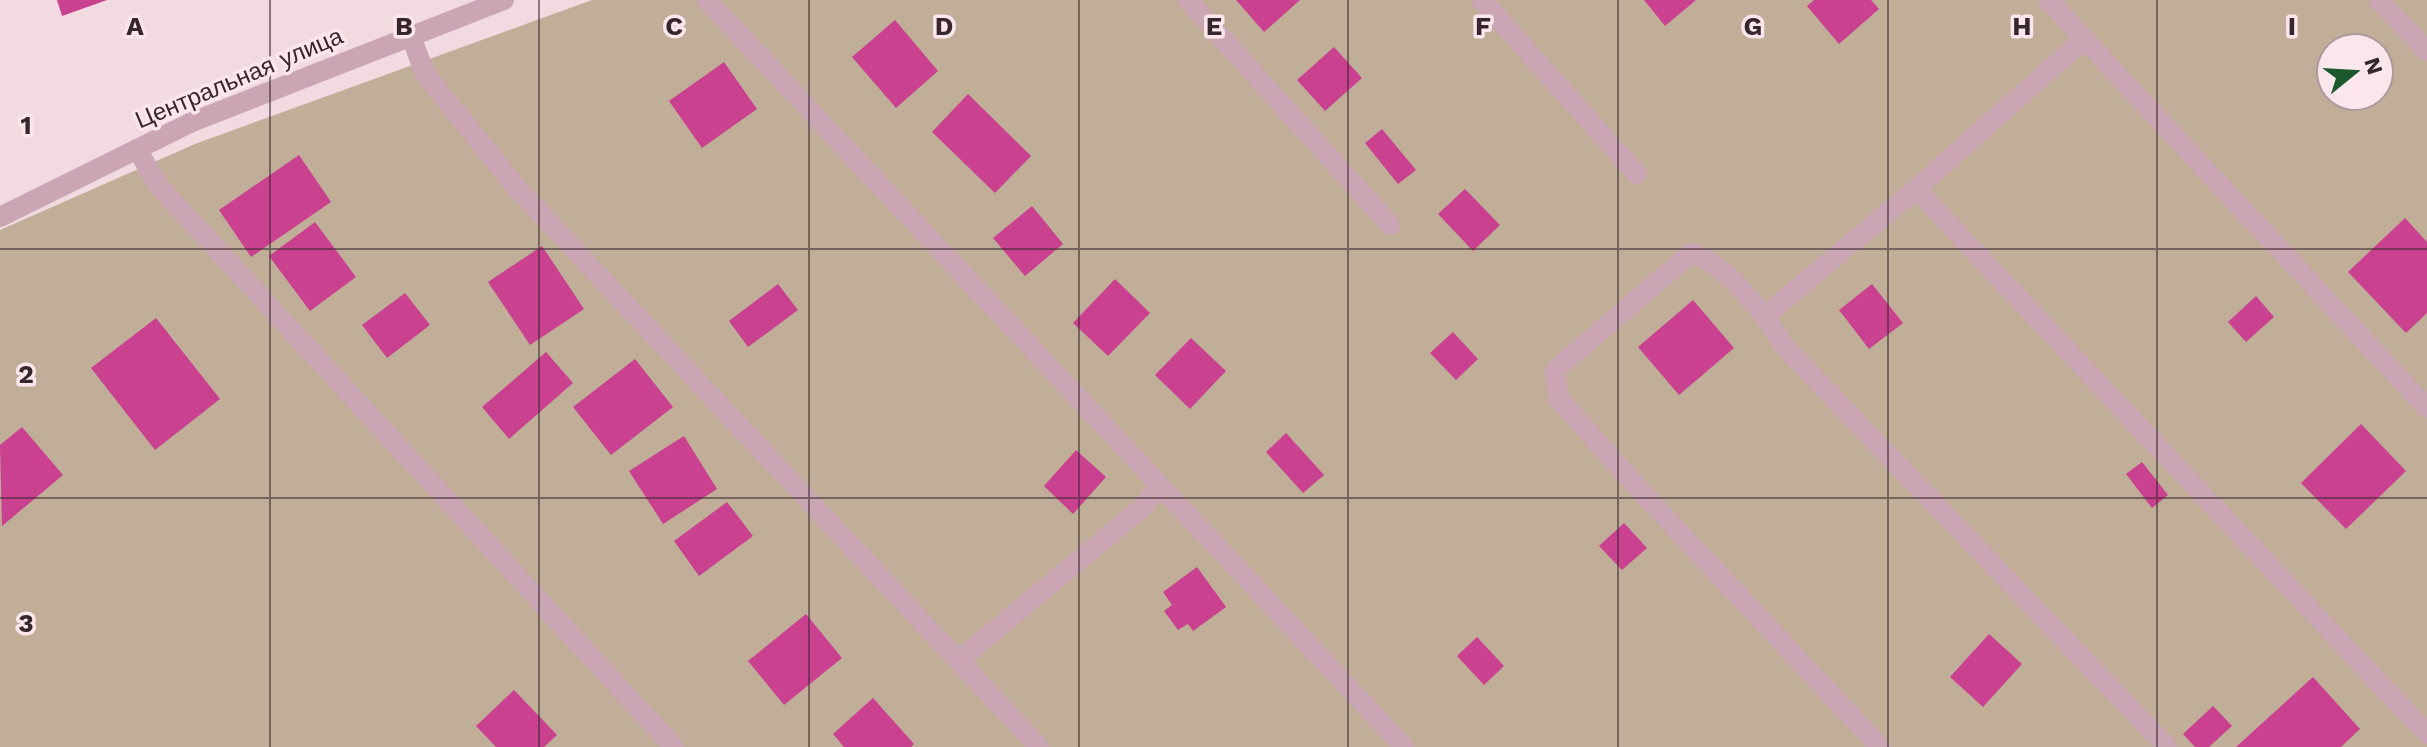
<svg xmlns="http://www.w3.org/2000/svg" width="2427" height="747" viewBox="0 0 2427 747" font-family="'Work Sans',sans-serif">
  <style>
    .green { fill: #c1ae99; fill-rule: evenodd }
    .building { fill: #c9418f }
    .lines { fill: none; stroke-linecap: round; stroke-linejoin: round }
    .minor { stroke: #caa5b3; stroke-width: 20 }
    .grid { fill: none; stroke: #36272e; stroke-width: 2; stroke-opacity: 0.55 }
    .labels { text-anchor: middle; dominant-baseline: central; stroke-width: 7; stroke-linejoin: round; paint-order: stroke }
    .street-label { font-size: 24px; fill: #36272e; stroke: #fae6eb }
    .grid-label { font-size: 26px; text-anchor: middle; font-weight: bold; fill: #36272e; stroke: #fae6eb; stroke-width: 7; stroke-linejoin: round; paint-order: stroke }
  </style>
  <rect width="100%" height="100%" fill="#f2dae1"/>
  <path class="green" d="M 592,0 L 2427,0 L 2427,747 L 0,747 L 0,230 L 195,144 ZM 2331,48 L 2379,48 L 2379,96 L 2331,96 Z"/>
  <g class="building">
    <path d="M 57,0 L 107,0 L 62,16 Z"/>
    <path d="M 1236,0 L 1300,0 L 1264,32 Z"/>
    <path d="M 1644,0 L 1696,0 L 1665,26 Z"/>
    <path d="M 1814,0 L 1871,0 L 1879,9 L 1839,44 L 1807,6 Z"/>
    <path d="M 895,20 L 938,71 L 896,108 L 852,57 Z"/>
    <path d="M 1334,47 L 1362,78 L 1325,111 L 1297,80 Z"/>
    <path d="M 724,62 L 757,109 L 702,148 L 669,101 Z"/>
    <path d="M 968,94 L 1031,156 L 995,193 L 932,132 Z"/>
    <path d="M 1382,129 L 1416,170 L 1398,184 L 1365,143 Z"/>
    <path d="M 299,155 L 331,202 L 251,257 L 219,210 Z"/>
    <path d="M 1465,189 L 1500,225 L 1473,251 L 1438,214 Z"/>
    <path d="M 1032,206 L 1063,244 L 1025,276 L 993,238 Z"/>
    <path d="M 2405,218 L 2427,242 L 2427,313 L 2406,333 L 2348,272 Z"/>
    <path d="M 315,222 L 356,277 L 310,311 L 269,256 Z"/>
    <path d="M 542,246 L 584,309 L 530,345 L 488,282 Z"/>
    <path d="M 1115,279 L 1150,313 L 1108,356 L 1073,323 Z"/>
    <path d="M 778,284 L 798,310 L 748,347 L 729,321 Z"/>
    <path d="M 1872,284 L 1903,323 L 1869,349 L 1839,310 Z"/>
    <path d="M 405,293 L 430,325 L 387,358 L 362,325 Z"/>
    <path d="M 2256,296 L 2274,317 L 2246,342 L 2228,322 Z"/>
    <path d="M 1693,300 L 1734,348 L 1679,395 L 1638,347 Z"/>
    <path d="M 156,318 L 220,399 L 155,450 L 91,368 Z"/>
    <path d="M 1453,332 L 1478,359 L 1456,380 L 1430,353 Z"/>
    <path d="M 1191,338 L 1226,371 L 1190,409 L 1155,375 Z"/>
    <path d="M 546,352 L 573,383 L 509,439 L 482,407 Z"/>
    <path d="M 635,359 L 673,407 L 611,455 L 573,407 Z"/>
    <path d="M 2361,424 L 2406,471 L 2346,529 L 2301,483 Z"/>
    <path d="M 22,427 L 63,475 L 2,526 L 0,445 Z"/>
    <path d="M 1286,433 L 1324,475 L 1303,493 L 1266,452 Z"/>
    <path d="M 684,436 L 717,489 L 663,524 L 629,471 Z"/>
    <path d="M 1076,450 L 1106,477 L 1073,514 L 1044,486 Z"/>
    <path d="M 2142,462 L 2168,495 L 2152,508 L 2126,474 Z"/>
    <path d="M 727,502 L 753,536 L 699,576 L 674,541 Z"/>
    <path d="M 1624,523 L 1647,548 L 1622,570 L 1599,546 Z"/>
    <path d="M 1197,567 L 1226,607 L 1193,631 L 1188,624 L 1178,630 L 1164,611 L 1172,605 L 1163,592 Z"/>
    <path d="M 806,614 L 842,658 L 784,705 L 748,661 Z"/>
    <path d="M 1989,634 L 2022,664 L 1983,707 L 1950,677 Z"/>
    <path d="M 1477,637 L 1504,666 L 1484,685 L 1457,656 Z"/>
    <path d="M 2313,677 L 2360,729 L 2341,747 L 2236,747 Z"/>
    <path d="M 514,690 L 557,735 L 544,747 L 496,747 L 476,726 Z"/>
    <path d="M 873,698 L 914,744 L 911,747 L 844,747 L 833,734 Z"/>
    <path d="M 2213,706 L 2232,726 L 2209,747 L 2195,747 L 2183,734 Z"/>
  </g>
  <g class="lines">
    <g class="minor">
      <path d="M 707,0 L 1404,747"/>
      <path d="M 1188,0 L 1390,225"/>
      <path d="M 1482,0 L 1637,174"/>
      <path d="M 2048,0 L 2427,408"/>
      <path d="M 2379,0 L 2427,51"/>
      <path d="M 411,36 L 425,74 L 516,187 L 1039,747"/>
      <path d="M 137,149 L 158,185 L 674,747"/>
      <path d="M 1916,189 L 2427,734"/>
      <path d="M 0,217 L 192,122 L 504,0"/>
      <path d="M 1766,315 L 1916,189 L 2084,39"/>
      <path d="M 959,660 L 1144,506 L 1159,485"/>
      <path d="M 1880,747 L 1637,487 L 1558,398 L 1555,370 L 1691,253 C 1726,264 1766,315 1784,346 L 2167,747"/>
    </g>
  </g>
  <path class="grid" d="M 270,0 L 270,747M 539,0 L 539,747M 809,0 L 809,747M 1079,0 L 1079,747M 1348,0 L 1348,747M 1618,0 L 1618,747M 1888,0 L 1888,747M 2157,0 L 2157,747M 0,249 L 2427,249M 0,498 L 2427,498"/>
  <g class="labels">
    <g class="street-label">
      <text transform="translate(239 78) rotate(-23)">Центральная улица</text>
    </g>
  </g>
  <g class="grid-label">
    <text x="135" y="35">A</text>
    <text x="404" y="35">B</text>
    <text x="674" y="35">C</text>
    <text x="944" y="35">D</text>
    <text x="1214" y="35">E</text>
    <text x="1483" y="35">F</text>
    <text x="1753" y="35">G</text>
    <text x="2022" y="35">H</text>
    <text x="2292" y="35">I</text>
    <text x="26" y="134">1</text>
    <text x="26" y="383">2</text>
    <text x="26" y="632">3</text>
  </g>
  <g transform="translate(2355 72) rotate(72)"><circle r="38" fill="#fae6eb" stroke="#ac9a9f" stroke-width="2"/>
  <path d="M0-6L14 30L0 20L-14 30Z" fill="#1b582b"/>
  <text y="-12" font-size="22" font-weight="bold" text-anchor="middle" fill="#36272e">N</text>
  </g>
</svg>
